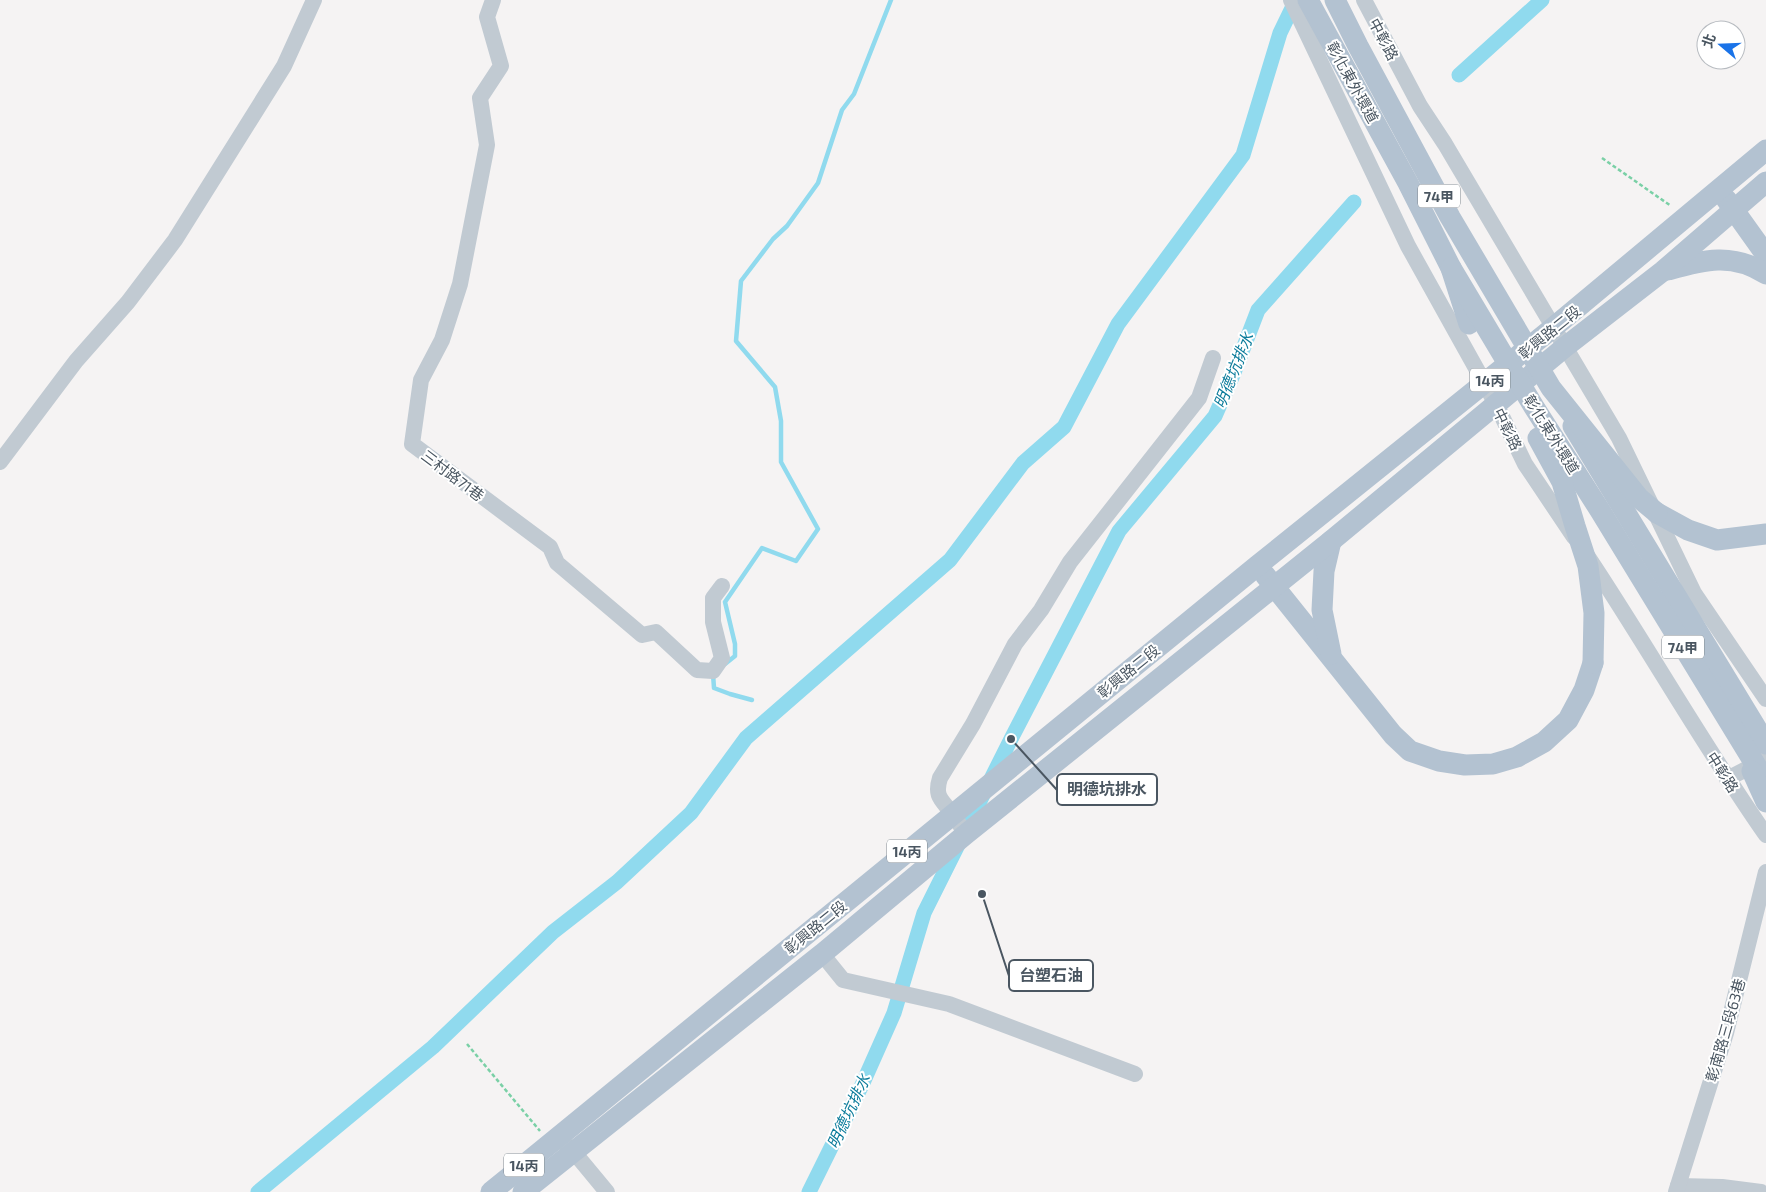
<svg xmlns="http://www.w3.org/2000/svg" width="1766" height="1192" viewBox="0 0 1766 1192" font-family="'Exo 2','Noto Sans TC',sans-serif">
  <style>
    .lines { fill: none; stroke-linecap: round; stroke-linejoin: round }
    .stream { stroke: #90daee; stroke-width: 4.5 }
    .canal { stroke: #90daee; stroke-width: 15 }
    .path { stroke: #7ad0a6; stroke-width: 2.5; stroke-dasharray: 4 2.5; stroke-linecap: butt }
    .minor { stroke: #c1cad2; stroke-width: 16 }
    .major { stroke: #b3c2d1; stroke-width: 21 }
    .major-bridge { stroke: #b3c2d1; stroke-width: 21 }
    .labels { text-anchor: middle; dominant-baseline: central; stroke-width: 4; stroke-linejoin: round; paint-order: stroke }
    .shield { fill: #fff; stroke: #808990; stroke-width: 1 }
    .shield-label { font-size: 14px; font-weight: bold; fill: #4a5661 }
    .street-label { font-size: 15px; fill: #4a5661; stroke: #fff }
    .water-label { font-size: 16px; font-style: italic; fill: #0c7c9b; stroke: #fff }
    .leader { fill: none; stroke: #4a5661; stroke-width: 2 }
    .callout-dot { fill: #4a5661; stroke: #fff; stroke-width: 2 }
    .callout { fill: #fff; stroke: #4a5661; stroke-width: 2 }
    .callout-label { font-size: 16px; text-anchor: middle; font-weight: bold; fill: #4a5661 }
  </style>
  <rect width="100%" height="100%" fill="#f5f3f3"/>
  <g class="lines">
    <g class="stream">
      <path d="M 725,664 L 735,656 L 735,644 L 725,602 L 762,548 L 796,561 L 818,529 L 781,462 L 781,421 L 775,387 L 736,341 L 741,281 L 773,239 L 787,226 L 818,183 L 842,110 L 854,94 L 891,0"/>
      <path d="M 713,674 L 714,688 L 730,694 L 752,700"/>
    </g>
    <g class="canal">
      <path d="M 1459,75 L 1542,0"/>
      <path d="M 258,1192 L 433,1047 L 553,932 L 617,882 L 691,813 L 746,738 L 950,560 L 1023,463 L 1064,427 L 1118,324 L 1243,155 L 1280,33 L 1296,0"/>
      <path d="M 809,1192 L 862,1085 L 894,1013 L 924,913 L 1011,739 L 1119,531 L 1215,416 L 1233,375 L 1258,310 L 1354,202"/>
    </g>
    <g class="path">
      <path d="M 1602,158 L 1671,206"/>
      <path d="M 467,1044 L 540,1131"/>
    </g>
    <g class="minor">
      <path d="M 493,0 L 487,17 L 501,66 L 480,98 L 487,145 L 460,284 L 442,340 L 421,380 L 412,444 L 550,547 L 557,563 L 642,635 L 656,632 L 697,670 L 713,671 L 722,658 L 713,622 L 713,598 L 722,586"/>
      <path d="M 1291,0 L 1408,246 L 1496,404 L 1525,464 L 1574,537"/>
      <path d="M 1364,0 L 1420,106 L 1445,144 L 1619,438 L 1694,593 L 1766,699"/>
      <path d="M 0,462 L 76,361 L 128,302 L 175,240 L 284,66 L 314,0"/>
      <path d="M 1588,557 C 1649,649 1703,745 1766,835"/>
      <path d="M 1727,779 L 1766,759"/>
      <path d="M 966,834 C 961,827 957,820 952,813 C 942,800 934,797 940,778 L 973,724 L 1015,644 L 1041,610 L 1070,562 L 1199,398 L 1213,358"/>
      <path d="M 822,954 L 843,980 L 949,1004 L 1135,1074"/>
      <path d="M 566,1145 L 573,1151 L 607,1192"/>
      <path d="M 1678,1186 L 1722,1187 L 1761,1192"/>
      <path d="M 1676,1192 L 1726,1033 L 1766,872"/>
    </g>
    <g class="major">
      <path d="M 1308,0 L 1408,183 L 1451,268 L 1469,324"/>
      <path d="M 1726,199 L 1766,255"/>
      <path d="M 1668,270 C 1704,260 1732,252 1766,274"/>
      <path d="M 1573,426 L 1766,744"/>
      <path d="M 1657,513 L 1688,530 L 1717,540 L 1766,534"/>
      <path d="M 1265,575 L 1393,735 L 1410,751 L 1439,761 L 1465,765 L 1493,764 L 1517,757 L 1544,742 L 1568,720 L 1584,690 L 1593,663"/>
      <path d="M 1331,654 L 1322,610 L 1324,571 L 1331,541"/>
      <path d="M 491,1192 L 1257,566 L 1554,327 L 1766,150"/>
      <path d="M 523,1192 L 822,954 L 966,834 L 1331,541 L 1565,347 L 1663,271 L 1766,182"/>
    </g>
    <g class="major-bridge">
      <path d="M 1335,0 L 1358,46 L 1450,217 L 1551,388 L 1639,498 L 1657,513"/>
      <path d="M 1451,268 L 1534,407 L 1601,512 L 1766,782"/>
      <path d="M 1538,438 L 1562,482 L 1575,526 L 1588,566 L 1594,613 L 1593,663"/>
      <path d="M 1752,771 L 1766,802"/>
    </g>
  </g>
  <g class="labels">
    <g class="shield">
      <rect x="1418" y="184.5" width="42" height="23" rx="4"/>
      <rect x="1470" y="368.5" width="40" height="23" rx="4"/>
      <rect x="1662" y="635.5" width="42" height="23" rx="4"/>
      <rect x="887" y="839.5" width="40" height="23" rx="4"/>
      <rect x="504" y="1153.5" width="40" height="23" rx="4"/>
    </g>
    <g class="shield-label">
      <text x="1439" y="196">74甲</text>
      <text x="1490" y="380">14丙</text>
      <text x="1683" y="647">74甲</text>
      <text x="907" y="851">14丙</text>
      <text x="524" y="1165">14丙</text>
    </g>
    <g class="street-label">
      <text transform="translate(1384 39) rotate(62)">中彰路</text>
      <text transform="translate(1353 82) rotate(61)">彰化東外環道</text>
      <text transform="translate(1549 332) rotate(-39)">彰興路二段</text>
      <text transform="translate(1508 429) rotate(64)">中彰路</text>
      <text transform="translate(1552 434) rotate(58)">彰化東外環道</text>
      <text transform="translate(453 475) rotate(37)">三村路71巷</text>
      <text transform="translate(1128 671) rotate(-39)">彰興路二段</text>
      <text transform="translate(1723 772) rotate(57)">中彰路</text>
      <text transform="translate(815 927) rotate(-39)">彰興路二段</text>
      <text transform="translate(1725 1030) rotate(-74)">彰南路三段63巷</text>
    </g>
    <g class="water-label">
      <text transform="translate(1233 370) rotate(-68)">明德坑排水</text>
      <text transform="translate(848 1111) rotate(-65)">明德坑排水</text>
    </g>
  </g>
  <path class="leader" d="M1011 739L1057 790M982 894L1009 976"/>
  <g class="callout-dot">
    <circle cx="1011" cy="739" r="5"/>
    <circle cx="982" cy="894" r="5"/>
  </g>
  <g class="callout">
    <rect x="1057" y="774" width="100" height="31" rx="5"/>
    <rect x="1009" y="960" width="84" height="31" rx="5"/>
  </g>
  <g class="callout-label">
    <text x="1107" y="795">明德坑排水</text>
    <text x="1051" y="981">台塑石油</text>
  </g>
  <g transform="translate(1721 45) rotate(289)"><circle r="24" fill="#ffffff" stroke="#b7bbc0"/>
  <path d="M0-4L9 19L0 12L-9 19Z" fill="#1a73e8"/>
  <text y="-8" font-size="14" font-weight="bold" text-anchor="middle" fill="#4a5661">北</text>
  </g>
</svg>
